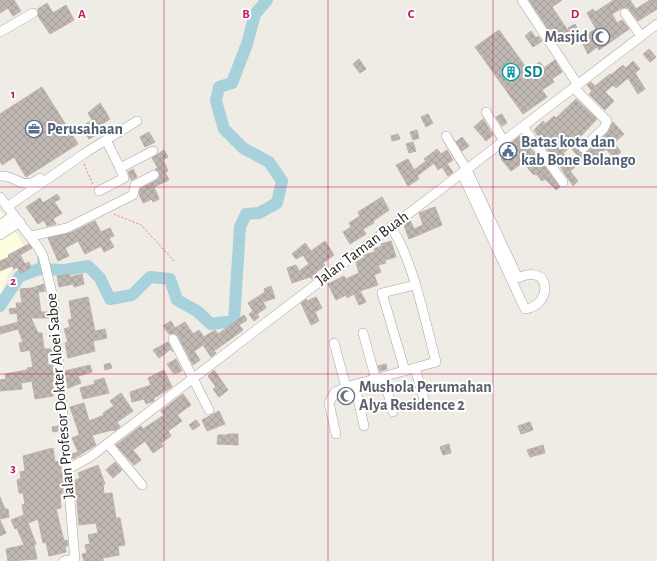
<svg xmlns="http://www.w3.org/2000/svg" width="657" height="561" viewBox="0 0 657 561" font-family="'Alegreya Sans',sans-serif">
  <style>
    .education { fill: #fefddf }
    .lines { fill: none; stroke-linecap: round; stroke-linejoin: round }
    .stream { stroke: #a7d1db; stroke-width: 2 }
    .river { stroke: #a7d1db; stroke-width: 12 }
    .building { fill: url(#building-cross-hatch); stroke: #c0b1a8 }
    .minor-casing { stroke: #a5a5a5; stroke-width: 10 }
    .path { stroke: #f57970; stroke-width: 1; stroke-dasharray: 2 2; stroke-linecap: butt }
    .minor { stroke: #fff; stroke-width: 9 }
    .grid { fill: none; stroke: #c2185b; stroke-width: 1; stroke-opacity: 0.55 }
    .labels { text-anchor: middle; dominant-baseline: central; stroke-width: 4; stroke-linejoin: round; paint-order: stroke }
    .worship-label { font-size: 16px; font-weight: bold; fill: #5b616d; stroke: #fff; text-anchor: end }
    .culture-label { font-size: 16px; font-weight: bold; fill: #0d838f; stroke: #fff; text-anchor: start }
    .service-label { font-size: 16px; font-weight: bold; fill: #4e5e75; stroke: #fff; text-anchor: start }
    .street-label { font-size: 16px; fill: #1e1e1e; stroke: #fff }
    .grid-label { font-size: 13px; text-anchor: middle; font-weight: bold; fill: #c2185b; stroke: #fff; stroke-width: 4; stroke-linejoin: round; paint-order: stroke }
  </style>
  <defs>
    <pattern id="building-cross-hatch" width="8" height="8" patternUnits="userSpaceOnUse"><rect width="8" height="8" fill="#bfb7b1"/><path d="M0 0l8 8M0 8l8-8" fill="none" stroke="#a49d98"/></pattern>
  </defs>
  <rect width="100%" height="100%" fill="#efebe5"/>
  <path class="education" d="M 0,210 L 24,245 L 0,293 Z"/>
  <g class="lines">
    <path class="stream" d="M 38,254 L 39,269"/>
    <path class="river" d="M 0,306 L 20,276 L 39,269 L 65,270 L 88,266 L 100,278 L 110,299 L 132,295 L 150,277 L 170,279 L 177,300 L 197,311 L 211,324 L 234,321 L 240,227 L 246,214 L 259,213 L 277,203 L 282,181 L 269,162 L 243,148 L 224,129 L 216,101 L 219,87 L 232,83 L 247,44 L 255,14 L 267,0"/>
  </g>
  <g class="building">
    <path d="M 0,0 L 14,0 L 21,11 L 13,16 L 8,8 L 0,13 Z"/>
    <path d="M 529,0 L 562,0 L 552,7 L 569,32 L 556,41 Z"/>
    <path d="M 614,0 L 630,0 L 636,9 L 650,0 L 657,0 L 657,9 L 638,21 L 627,7 L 622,8 L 612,14 L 617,23 L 622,20 L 629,29 L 599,50 L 597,47 L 588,54 L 580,38 L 596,29 L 587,13 L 593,9 L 595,12 Z"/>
    <path d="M 47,3 L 53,13 L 66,5 L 74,20 L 50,34 L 38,16 L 38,9 Z"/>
    <path d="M 575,24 L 580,34 L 574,37 L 568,28 Z"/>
    <path d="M 499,30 L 528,70 L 540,62 L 544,68 L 555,60 L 562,72 L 552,79 L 554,82 L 542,90 L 547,97 L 523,114 L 475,47 Z"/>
    <path d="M 531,31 L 536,38 L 538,36 L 542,41 L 533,47 L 525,36 Z"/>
    <path d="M 649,49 L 656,57 L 650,62 L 643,54 Z"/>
    <path d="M 359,59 L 366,69 L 360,73 L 353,64 Z"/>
    <path d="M 633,61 L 640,69 L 635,73 L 645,89 L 638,94 L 628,78 L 616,88 L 613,85 L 605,92 L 614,101 L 605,110 L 589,94 L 592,91 L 587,85 L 591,82 L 595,86 L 610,74 L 611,75 L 623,65 L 626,68 Z"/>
    <path d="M 42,87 L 78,144 L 26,177 L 14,157 L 2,165 L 0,161 L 0,114 Z"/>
    <path d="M 576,99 L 597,119 L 580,137 L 583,140 L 577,146 L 579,152 L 584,154 L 587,152 L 608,132 L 613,122 L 624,134 L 614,143 L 621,152 L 614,158 L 606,149 L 594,160 L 589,155 L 580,163 L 577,159 L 579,157 L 570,147 L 563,153 L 575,167 L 570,171 L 578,181 L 573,186 L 559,165 L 562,163 L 554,155 L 552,157 L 534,130 L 543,121 L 545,124 L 554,116 L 556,118 Z"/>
    <path d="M 100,103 L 110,119 L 96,128 L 99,133 L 89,139 L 81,127 L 92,120 L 88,113 Z"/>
    <path d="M 428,114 L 433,123 L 426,127 L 421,117 Z"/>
    <path d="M 502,114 L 507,123 L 502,126 L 496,117 Z"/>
    <path d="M 483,119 L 493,135 L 486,141 L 474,127 Z"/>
    <path d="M 417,130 L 419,138 L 413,140 L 410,132 Z"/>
    <path d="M 149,132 L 155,142 L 145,147 L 140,137 Z"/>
    <path d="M 398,134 L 400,139 L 392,141 L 391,136 Z"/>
    <path d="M 521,135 L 560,187 L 556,190 L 545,179 L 542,181 L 536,174 L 534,175 L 524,164 L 522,165 L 521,164 L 511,171 L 501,159 L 513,149 L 510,144 Z"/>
    <path d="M 462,137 L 469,146 L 462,151 L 456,142 Z"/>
    <path d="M 413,142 L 416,151 L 409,153 L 406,144 Z"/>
    <path d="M 437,149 L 441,154 L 447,150 L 453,160 L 447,164 L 453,172 L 448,176 L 442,167 L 438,170 L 434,163 L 417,176 L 419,179 L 408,186 L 396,165 L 408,159 L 414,170 L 426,161 L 424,159 Z"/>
    <path d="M 164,150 L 168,157 L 163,160 L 168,171 L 165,172 L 169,180 L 154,187 L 159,199 L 153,202 L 152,199 L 143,203 L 139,194 L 140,189 L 157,180 L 160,176 L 159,172 L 155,169 L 158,168 L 152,158 Z"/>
    <path d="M 133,169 L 137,177 L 131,180 L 128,172 Z"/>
    <path d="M 57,194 L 60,199 L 54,202 L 62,213 L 53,219 L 56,224 L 47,226 L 44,220 L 38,224 L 26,207 L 40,198 L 43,203 Z"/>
    <path d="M 382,197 L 389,210 L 373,221 L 374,223 L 363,229 L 366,234 L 350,244 L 343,232 L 351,227 L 349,223 L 360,216 L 358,212 Z"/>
    <path d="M 435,207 L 442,225 L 409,239 L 404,225 L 410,220 L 414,229 L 423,225 L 419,213 Z"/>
    <path d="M 95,221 L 101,232 L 110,228 L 114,236 L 109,238 L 114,247 L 104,252 L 101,246 L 85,254 L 78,241 L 65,248 L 69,256 L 58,261 L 48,238 L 70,233 Z"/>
    <path d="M 325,241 L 334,255 L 323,263 L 325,266 L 316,272 L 318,275 L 312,279 L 310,277 L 292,283 L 287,268 L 296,265 L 299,271 L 309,264 L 303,255 L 296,259 L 292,254 L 305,243 L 311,251 Z"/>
    <path d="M 391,241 L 396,257 L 385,260 L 386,263 L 378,265 L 381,272 L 374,275 L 378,285 L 360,291 L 366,302 L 359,305 L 354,294 L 347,298 L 346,295 L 336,300 L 328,284 L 344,276 L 346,279 L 359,273 L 356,262 L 365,257 L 364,255 L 375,252 L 374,249 L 382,246 L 381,244 Z"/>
    <path d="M 29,244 L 32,248 L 20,255 L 25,264 L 29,262 L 31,267 L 21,274 L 17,267 L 14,269 L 12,266 L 0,271 L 0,261 L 9,257 L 8,255 Z"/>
    <path d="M 69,274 L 70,277 L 82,274 L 84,284 L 74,287 L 73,284 L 59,287 L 57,276 Z"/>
    <path d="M 44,284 L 45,291 L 38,292 L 41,312 L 48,312 L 49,318 L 31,318 L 38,333 L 42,333 L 44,349 L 51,349 L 52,354 L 47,355 L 48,365 L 52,365 L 53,372 L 53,396 L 35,399 L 32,381 L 21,383 L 22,389 L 0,391 L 0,380 L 6,379 L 5,374 L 27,370 L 27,368 L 33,367 L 30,350 L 21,352 L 19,343 L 23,342 L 18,329 L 0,334 L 0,327 L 18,322 L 17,313 L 10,314 L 9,309 L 17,308 L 16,303 L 22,303 L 20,289 L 32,288 Z"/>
    <path d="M 271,286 L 275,298 L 263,302 L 266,308 L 257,314 L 259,317 L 254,321 L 249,314 L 253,311 L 248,303 L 265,292 L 264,289 Z"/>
    <path d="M 88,297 L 95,331 L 105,329 L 107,338 L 93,341 L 95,351 L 68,358 L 65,343 L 68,342 L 64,329 L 70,327 L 68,320 L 72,319 L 69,301 Z"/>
    <path d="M 316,297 L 322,308 L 315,312 L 319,321 L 311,325 L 301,303 L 306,299 L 307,301 Z"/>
    <path d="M 244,315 L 247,320 L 239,325 L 243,330 L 214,351 L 216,353 L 211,357 L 203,345 L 194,351 L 200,360 L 193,365 L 178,336 L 174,333 L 169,334 L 163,326 L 171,321 L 175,328 L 185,322 L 193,334 L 199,330 L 204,337 L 215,330 L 218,334 Z"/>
    <path d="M 168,342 L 173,352 L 171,349 L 159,358 L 153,350 Z"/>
    <path d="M 176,359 L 182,371 L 174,374 L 167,364 Z"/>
    <path d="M 110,363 L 112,368 L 105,370 L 104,365 Z"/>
    <path d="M 386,364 L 387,369 L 380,371 L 378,366 Z"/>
    <path d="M 90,365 L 92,372 L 78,376 L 81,383 L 68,388 L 65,371 Z"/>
    <path d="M 164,370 L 172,387 L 154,398 L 154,401 L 146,404 L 144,399 L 132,402 L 130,392 L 151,385 L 148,378 Z"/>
    <path d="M 214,370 L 228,390 L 219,397 L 213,389 L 216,387 L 208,376 Z"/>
    <path d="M 104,378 L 109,393 L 83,399 L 80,388 L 95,384 L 94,381 Z"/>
    <path d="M 121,393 L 133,411 L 117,422 L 120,427 L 114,431 L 113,430 L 92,435 L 96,445 L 73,459 L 72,454 L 78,452 L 72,438 L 79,435 L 79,433 L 70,407 L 84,403 L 89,421 L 104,415 L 103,413 L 114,406 L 110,401 Z"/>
    <path d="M 183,394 L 191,405 L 177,415 L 182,421 L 168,431 L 171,436 L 161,443 L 163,446 L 153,453 L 145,441 L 133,450 L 141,460 L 134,465 L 116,445 L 141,426 L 143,429 L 164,415 L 161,411 Z"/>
    <path d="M 219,411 L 225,424 L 207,431 L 202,420 Z"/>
    <path d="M 196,420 L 200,425 L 193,430 L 189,425 Z"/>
    <path d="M 530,422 L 533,430 L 521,434 L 518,426 Z"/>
    <path d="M 58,426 L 58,431 L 53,432 L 52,427 Z"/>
    <path d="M 228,434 L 238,434 L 238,445 L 217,444 L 218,435 L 228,435 Z"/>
    <path d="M 449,444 L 451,453 L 443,455 L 440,447 Z"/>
    <path d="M 543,445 L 545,453 L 530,457 L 527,450 Z"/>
    <path d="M 53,448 L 55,462 L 59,461 L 62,474 L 63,493 L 60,494 L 61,508 L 56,509 L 64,541 L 67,540 L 68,546 L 65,546 L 66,552 L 49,556 L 46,542 L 43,543 L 38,519 L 28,523 L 36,544 L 34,545 L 37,559 L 8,561 L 6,549 L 24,545 L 17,528 L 15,529 L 11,520 L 24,515 L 22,505 L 25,504 L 23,493 L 19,493 L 17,480 L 21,479 L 20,472 L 25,471 L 23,456 Z"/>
    <path d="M 115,462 L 122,470 L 113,478 L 106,470 Z"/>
    <path d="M 98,465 L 105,484 L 103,485 L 104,494 L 112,493 L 116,518 L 120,518 L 125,545 L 118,546 L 119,555 L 103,558 L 103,561 L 84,561 L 82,554 L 87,553 L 85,545 L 90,544 L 88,535 L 98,533 L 96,523 L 79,525 L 75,480 L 80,478 L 78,473 Z"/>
    <path d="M 0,497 L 5,509 L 8,509 L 9,517 L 0,519 Z"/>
    <path d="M 0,520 L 6,533 L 0,536 Z"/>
  </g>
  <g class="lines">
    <defs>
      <g id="minor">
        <path d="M 522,0 L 578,85"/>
        <path d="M 625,13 L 641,36"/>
        <path d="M 0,32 L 33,13"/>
        <path d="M 574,88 L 607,121 L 604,128 L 583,148"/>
        <path d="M 486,112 L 504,141"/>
        <path d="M 523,127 L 563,182"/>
        <path d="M 446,136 L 467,170 L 518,278 C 551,262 554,305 525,309 L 462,174"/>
        <path d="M 106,140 L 120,168 L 153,151"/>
        <path d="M 0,176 C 18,175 21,192 40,178"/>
        <path d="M 99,191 L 124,178 L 120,168"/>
        <path d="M 0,197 L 38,247 L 43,256 L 53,298 L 75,561"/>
        <path d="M 7,207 L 88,151 L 137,121"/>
        <path d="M 0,225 L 14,215"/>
        <path d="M 0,235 L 20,222"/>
        <path d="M 31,236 L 67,228 L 133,195 L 135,185 L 154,175"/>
        <path d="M 363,333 L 376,380"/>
        <path d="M 173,339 L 209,410"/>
        <path d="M 334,343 L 346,387"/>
        <path d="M 415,368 L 425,403"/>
        <path d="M 405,371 L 382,293 L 415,285"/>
        <path d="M 384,378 L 393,412"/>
        <path d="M 355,385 L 364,426"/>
        <path d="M 336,434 L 329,403 L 335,392 L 346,387 L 436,362 C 427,329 411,251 390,227"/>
        <path d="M 108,444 L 142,485"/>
        <path d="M 66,470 L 90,457 L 657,24"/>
        <path d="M 64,561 L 74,559"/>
      </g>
    </defs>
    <use href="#minor" class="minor-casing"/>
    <g class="path">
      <path d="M 84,164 L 93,185"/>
      <path d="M 114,214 L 141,225 L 175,262"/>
    </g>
    <use href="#minor" class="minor"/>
  </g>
  <path class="grid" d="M 164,0 L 164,561M 328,0 L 328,561M 493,0 L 493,561M 0,187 L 657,187M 0,374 L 657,374"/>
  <defs>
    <symbol id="mosque-ring" viewBox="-11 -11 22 22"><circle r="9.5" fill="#fff" stroke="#6b7280" stroke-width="1.5"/><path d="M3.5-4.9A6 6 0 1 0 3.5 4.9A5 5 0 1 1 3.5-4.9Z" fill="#6b7280"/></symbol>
    <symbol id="building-ring" viewBox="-11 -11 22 22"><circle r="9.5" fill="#fff" stroke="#0f9aa8" stroke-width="1.5"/><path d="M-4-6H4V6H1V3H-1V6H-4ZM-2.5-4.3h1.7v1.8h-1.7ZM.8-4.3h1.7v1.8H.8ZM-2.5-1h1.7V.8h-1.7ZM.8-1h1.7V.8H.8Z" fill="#0f9aa8"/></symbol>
    <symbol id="office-ring" viewBox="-11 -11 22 22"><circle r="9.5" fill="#fff" stroke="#5c6f8a" stroke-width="1.5"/><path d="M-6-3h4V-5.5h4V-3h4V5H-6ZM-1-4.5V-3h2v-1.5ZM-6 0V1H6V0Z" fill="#5c6f8a"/></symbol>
    <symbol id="civic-ring" viewBox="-11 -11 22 22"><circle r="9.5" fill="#fff" stroke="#5c6f8a" stroke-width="1.5"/><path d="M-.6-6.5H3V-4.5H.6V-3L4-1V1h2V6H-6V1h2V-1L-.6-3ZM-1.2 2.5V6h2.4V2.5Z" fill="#5c6f8a"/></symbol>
  </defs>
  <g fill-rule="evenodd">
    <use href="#mosque-ring" x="591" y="27" width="20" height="20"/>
    <use href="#building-ring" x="501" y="62" width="20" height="20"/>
    <use href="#office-ring" x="24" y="119" width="20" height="20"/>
    <use href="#civic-ring" x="498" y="141" width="20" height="20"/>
    <use href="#mosque-ring" x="336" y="386" width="20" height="20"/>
  </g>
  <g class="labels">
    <g class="worship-label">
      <text x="588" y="37">Masjid</text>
      <text x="359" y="387" text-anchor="start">Mushola Perumahan<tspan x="359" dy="18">Alya Residence 2</tspan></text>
    </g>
    <g class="culture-label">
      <text x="524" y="72">SD</text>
    </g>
    <g class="service-label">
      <text x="47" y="129">Perusahaan</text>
      <text x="521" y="142">Batas kota dan<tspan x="521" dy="18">kab Bone Bolango</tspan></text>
    </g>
    <g class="street-label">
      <text transform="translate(362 248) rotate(-37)">Jalan Taman Buah</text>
      <text transform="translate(60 396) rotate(-95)">Jalan Profesor Dokter Aloei Saboe</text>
    </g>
  </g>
  <g class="grid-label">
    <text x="82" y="18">A</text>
    <text x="246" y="18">B</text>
    <text x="411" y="18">C</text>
    <text x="575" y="18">D</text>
    <text x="13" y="98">1</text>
    <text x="13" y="285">2</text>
    <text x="13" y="472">3</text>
  </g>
</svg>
